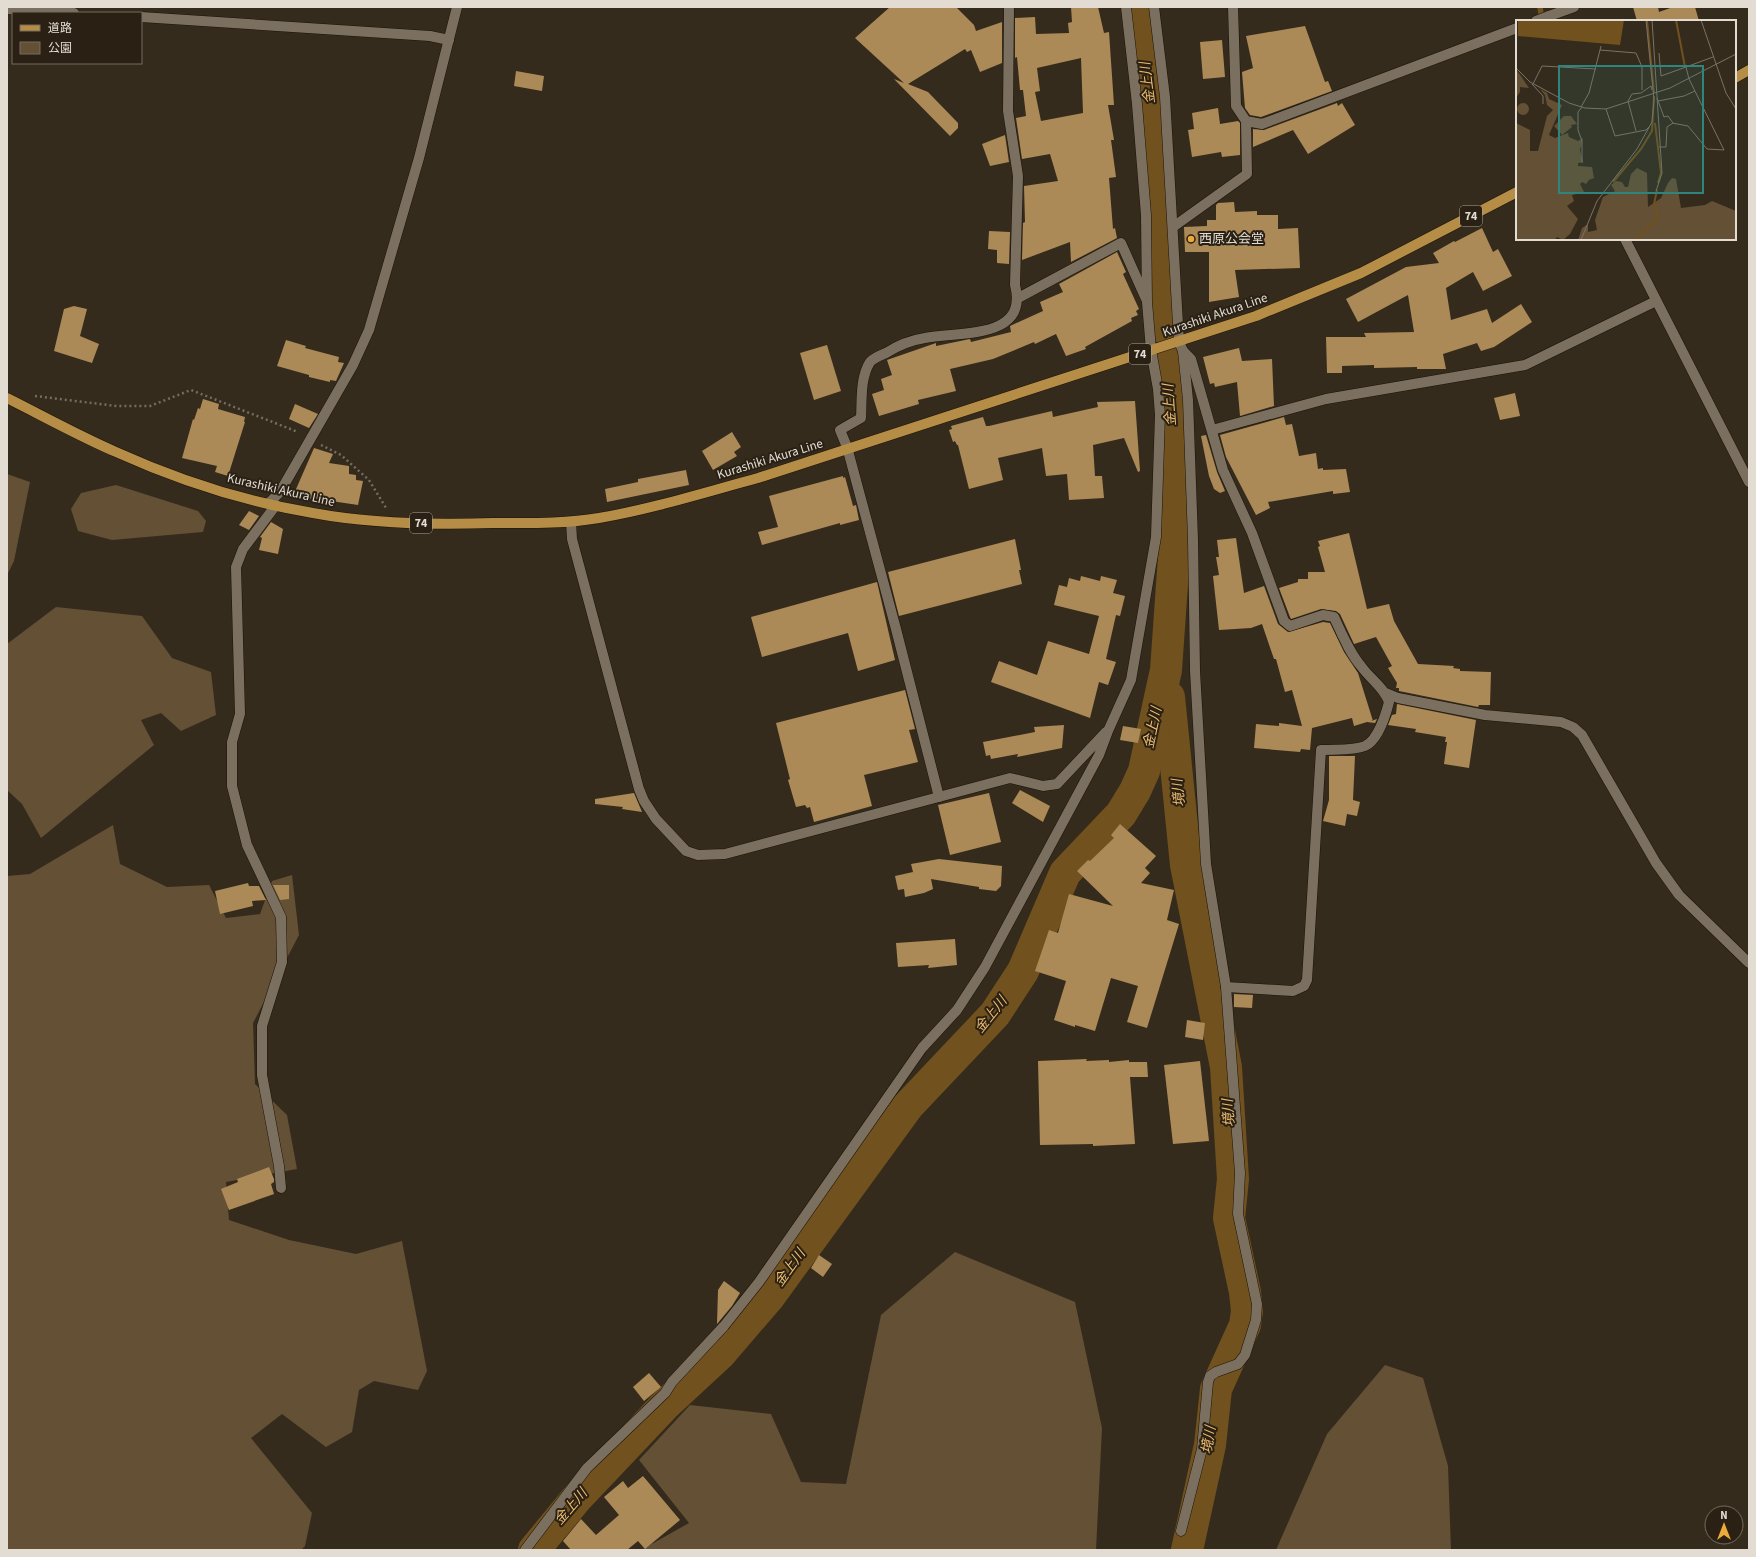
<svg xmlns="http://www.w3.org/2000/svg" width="1756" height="1557" viewBox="0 0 1756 1557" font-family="'Source Sans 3','Noto Sans JP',sans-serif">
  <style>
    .green { fill: #635035 }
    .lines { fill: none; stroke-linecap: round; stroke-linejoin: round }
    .stream { stroke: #71511e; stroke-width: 5.5 }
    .river { stroke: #71511e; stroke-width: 32 }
    .building { fill: #ac8a57; fill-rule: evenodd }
    .street-casing { stroke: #1c1306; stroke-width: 11 }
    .primary-casing { stroke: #1c1306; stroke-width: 11 }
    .path { stroke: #756d61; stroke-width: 2.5; stroke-dasharray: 2 3; stroke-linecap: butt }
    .street { stroke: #7b7060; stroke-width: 10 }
    .primary { stroke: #b68d47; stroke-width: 10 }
    .poi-dot { fill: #ebaa39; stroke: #2a2114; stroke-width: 1.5 }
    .labels { text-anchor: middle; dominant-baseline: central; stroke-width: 4; stroke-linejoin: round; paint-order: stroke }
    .shield { fill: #2a2114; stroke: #aba49a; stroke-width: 1 }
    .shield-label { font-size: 12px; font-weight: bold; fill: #e2dcd3 }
    .poi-label { font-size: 13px; fill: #e2dcd3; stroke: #2a2114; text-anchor: start }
    .street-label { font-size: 13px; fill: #e2dcd3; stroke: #2a2114 }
    .water-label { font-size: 14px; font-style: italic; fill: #eebd71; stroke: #2a2114 }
    .inset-river { fill: none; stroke: #71511e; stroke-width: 2 }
    .inset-road { fill: none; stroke: #7a7266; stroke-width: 1 }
    .view { fill: #2f857d; fill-opacity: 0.15; stroke: #2f857d; stroke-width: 2 }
    .inset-edge { fill: none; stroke: #e2dcd3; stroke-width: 2 }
  </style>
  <rect width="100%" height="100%" fill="#342b1d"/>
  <g class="green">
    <path d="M 7,474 L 30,482 L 14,561 L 7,575 Z"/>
    <path d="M 116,485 L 198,511 L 206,521 L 203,532 L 112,540 L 78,531 L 71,509 L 81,493 Z"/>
    <path d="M 56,607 L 142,616 L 172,658 L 211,672 L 216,715 L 181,731 L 161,713 L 141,720 L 154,745 L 41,838 L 22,804 L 7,790 L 7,644 Z"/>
    <path d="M 113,825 L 120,864 L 167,887 L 209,885 L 226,918 L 260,914 L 272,881 L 292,875 L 299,935 L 253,1023 L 255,1084 L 287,1115 L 297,1169 L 226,1182 L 229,1220 L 289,1240 L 356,1254 L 402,1241 L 427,1371 L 418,1390 L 374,1381 L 359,1390 L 352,1432 L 326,1447 L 282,1414 L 251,1438 L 312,1513 L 305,1546 L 301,1550 L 7,1550 L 7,876 L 30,874 Z"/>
    <path d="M 955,1252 L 1075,1302 L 1102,1428 L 1096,1550 L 641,1550 L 689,1523 L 639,1460 L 690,1405 L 771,1414 L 801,1482 L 846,1484 L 881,1315 Z"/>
    <path d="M 1385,1365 L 1423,1378 L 1448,1466 L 1451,1550 L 1276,1550 L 1327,1434 Z"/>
  </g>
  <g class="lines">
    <path class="stream" d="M 1540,7 L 1541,14"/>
    <g class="river">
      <path d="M 1139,7 L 1151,105 L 1159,211 L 1162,327"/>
      <path d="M 1169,697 L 1186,865 L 1226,1067 L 1233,1179 L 1229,1218 L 1245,1292 L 1247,1311 L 1245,1325 L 1216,1389 L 1210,1445 L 1187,1550"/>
      <path d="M 534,1550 L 576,1499 L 666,1404 L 720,1354 L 769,1297 L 908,1106 L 995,1014 L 1023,971 L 1065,873 L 1121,814 L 1135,791 L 1144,771 L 1166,670 L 1175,542 L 1172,406 L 1166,361"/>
    </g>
  </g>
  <g class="building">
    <path d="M 890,7 L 956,7 L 974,25 L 976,31 L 1002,22 L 1002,63 L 980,72 L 971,50 L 967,52 L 965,49 L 908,84 L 928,92 L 958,123 L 958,128 L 950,136 L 894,79 L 904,83 L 855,38 Z"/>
    <path d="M 1071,7 L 1098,7 L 1104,33 L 1109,32 L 1114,105 L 1108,105 L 1114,140 L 1111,140 L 1116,177 L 1109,178 L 1113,229 L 1115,228 L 1117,238 L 1071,262 L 1070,242 L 1022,260 L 1023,223 L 1025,222 L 1024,186 L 1058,181 L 1050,154 L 1022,159 L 1016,118 L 1026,116 L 1023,90 L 1020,90 L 1017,57 L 1015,58 L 1015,18 L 1035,17 L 1036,34 L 1069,33 L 1068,23 L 1072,22 ZM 1081,58 L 1083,113 L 1041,121 L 1035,92 L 1040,91 L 1037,68 Z"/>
    <path d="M 1633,7 L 1658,7 L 1659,12 L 1673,7 L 1695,7 L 1699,21 L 1637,21 Z"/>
    <path d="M 1305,26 L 1325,82 L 1328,81 L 1332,91 L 1261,117 L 1250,115 L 1245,108 L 1242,72 L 1253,68 L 1246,36 Z"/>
    <path d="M 1222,40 L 1225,77 L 1203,79 L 1200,42 Z"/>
    <path d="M 516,71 L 544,76 L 542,91 L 514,86 Z"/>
    <path d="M 1337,103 L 1338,106 L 1342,103 L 1355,125 L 1308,154 L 1293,130 L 1253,147 L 1253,129 L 1264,130 Z"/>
    <path d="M 1218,108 L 1220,124 L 1238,121 L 1240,123 L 1240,155 L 1222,157 L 1221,152 L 1192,157 L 1188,130 L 1194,129 L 1192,113 Z"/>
    <path d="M 1005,135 L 1009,162 L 990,166 L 982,144 Z"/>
    <path d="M 1234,202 L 1235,212 L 1257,211 L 1257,215 L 1278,215 L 1278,229 L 1298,228 L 1300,268 L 1235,270 L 1239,297 L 1209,302 L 1209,252 L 1185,252 L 1184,227 L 1207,226 L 1207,220 L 1216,220 L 1216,205 L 1218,203 Z"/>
    <path d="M 1482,228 L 1493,252 L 1498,249 L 1512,276 L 1483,291 L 1473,272 L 1446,288 L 1451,320 L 1487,309 L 1492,323 L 1521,304 L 1532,322 L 1494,347 L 1481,351 L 1477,343 L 1443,354 L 1446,369 L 1417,369 L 1417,367 L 1374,368 L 1374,365 L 1342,366 L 1342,373 L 1327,373 L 1326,337 L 1366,337 L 1364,333 L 1414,332 L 1408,295 L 1358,322 L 1346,299 L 1406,267 L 1439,263 L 1433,253 L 1454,241 L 1455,242 Z"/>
    <path d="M 989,231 L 1010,232 L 1009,264 L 997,263 L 997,250 L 988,249 Z"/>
    <path d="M 1117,252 L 1126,272 L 1123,274 L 1139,309 L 1136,311 L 1138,315 L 1131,318 L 1132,321 L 1085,347 L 1086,349 L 1066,356 L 1056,334 L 1035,344 L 1034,342 L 993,359 L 950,369 L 956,391 L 918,400 L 919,404 L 879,416 L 872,394 L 884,390 L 881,379 L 892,375 L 887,360 L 936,343 L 936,346 L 970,339 L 971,342 L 1011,332 L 1010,326 L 1043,311 L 1040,302 L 1063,292 L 1059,284 Z"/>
    <path d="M 74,306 L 87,309 L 80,336 L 99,344 L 92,363 L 54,351 L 64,309 Z"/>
    <path d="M 286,340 L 306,346 L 305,348 L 339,357 L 338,362 L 344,363 L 336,381 L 330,380 L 330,382 L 309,377 L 309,375 L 277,366 Z"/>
    <path d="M 827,345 L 841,391 L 814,400 L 800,353 Z"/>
    <path d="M 1239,348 L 1242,361 L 1272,359 L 1274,406 L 1240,416 L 1237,382 L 1215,387 L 1214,383 L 1210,384 L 1203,357 Z"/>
    <path d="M 1515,393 L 1520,416 L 1500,420 L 1494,398 Z"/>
    <path d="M 203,399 L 219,404 L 218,409 L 245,417 L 244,422 L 245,422 L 228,476 L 215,472 L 217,466 L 182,458 L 193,419 L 194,420 L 198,408 L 200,409 Z"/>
    <path d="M 1135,401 L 1140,471 L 1138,472 L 1124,438 L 1093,445 L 1095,476 L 1102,476 L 1104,498 L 1069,500 L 1067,474 L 1046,476 L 1042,448 L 998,458 L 1003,480 L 969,489 L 958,445 L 957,445 L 955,441 L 953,442 L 949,430 L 952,429 L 951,426 L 983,417 L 986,426 L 989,426 L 1052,411 L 1053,417 L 1098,407 L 1097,402 Z"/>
    <path d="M 295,404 L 318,414 L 309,428 L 289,419 Z"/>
    <path d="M 1284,417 L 1286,425 L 1292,424 L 1299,456 L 1316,453 L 1318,469 L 1323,468 L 1323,470 L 1346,469 L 1350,492 L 1333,494 L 1333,491 L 1268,502 L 1270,508 L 1256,515 L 1226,457 L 1220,435 Z"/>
    <path d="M 732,432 L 741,447 L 734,452 L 737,456 L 713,470 L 702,451 Z"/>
    <path d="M 1206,435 L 1217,472 L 1225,491 L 1220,493 L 1214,489 L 1209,476 L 1201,436 Z"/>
    <path d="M 314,448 L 333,454 L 329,463 L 349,466 L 349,474 L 356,475 L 356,480 L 363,481 L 358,505 L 311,498 L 308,502 L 293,496 Z"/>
    <path d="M 686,470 L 689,485 L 607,502 L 605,489 L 638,482 L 638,479 Z"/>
    <path d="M 843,476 L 843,478 L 845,477 L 853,506 L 856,505 L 859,520 L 840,525 L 840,523 L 762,545 L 758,532 L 778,527 L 769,496 Z"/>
    <path d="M 249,511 L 259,516 L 249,530 L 239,525 Z"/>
    <path d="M 271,522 L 283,529 L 278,554 L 259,550 L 262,538 L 260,537 Z"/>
    <path d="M 1349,533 L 1367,609 L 1389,604 L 1394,621 L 1418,664 L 1454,666 L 1453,668 L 1460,669 L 1460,671 L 1491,672 L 1490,705 L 1479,705 L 1478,707 L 1399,691 L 1399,688 L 1396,688 L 1397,683 L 1388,668 L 1392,666 L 1376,637 L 1354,644 L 1340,614 L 1336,611 L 1321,609 L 1291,619 L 1290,617 L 1279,588 L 1298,582 L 1298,579 L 1308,579 L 1308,572 L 1325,572 L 1318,547 L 1320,546 L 1318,541 Z"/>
    <path d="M 1236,538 L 1244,593 L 1264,586 L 1278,624 L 1288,632 L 1323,622 L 1330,623 L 1344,652 L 1358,673 L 1373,721 L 1371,721 L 1377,719 L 1375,723 L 1367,722 L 1354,726 L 1352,718 L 1312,728 L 1310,750 L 1301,749 L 1300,752 L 1254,748 L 1256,724 L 1279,726 L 1279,723 L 1302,726 L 1292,690 L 1285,692 L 1276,659 L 1274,659 L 1262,624 L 1251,628 L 1219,630 L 1213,576 L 1219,575 L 1216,557 L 1219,557 L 1217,540 Z"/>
    <path d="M 1015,539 L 1021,570 L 1019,570 L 1022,584 L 899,616 L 888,572 Z"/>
    <path d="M 1081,576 L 1100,581 L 1101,576 L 1117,580 L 1113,593 L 1125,596 L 1120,616 L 1116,615 L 1106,659 L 1116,662 L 1108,685 L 1099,682 L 1090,718 L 991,682 L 999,661 L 1037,675 L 1048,641 L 1089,654 L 1099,616 L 1054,605 L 1059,585 L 1067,587 L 1069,578 L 1080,581 Z"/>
    <path d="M 877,582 L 895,660 L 858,671 L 848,633 L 762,657 L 751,617 Z"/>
    <path d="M 905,690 L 915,729 L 909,730 L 918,762 L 864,775 L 872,806 L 814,822 L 810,807 L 807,808 L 805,805 L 796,807 L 788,780 L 790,779 L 776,723 Z"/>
    <path d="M 1397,704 L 1476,720 L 1469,768 L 1444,764 L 1447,742 L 1445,742 L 1446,737 L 1415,732 L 1416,729 L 1388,725 L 1392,715 L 1396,714 Z"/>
    <path d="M 1064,725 L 1062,748 L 1017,757 L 1018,754 L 991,759 L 990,755 L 986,756 L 983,742 L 1035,732 L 1034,727 Z"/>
    <path d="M 1123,726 L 1141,729 L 1138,743 L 1120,740 Z"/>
    <path d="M 1329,756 L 1355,756 L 1353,800 L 1360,802 L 1357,816 L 1347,814 L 1345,826 L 1323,821 L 1329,800 Z"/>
    <path d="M 1020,790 L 1050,806 L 1043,822 L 1012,803 Z"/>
    <path d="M 634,793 L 642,812 L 622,809 L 623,807 L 595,804 L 595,799 Z"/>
    <path d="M 989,793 L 1001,842 L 950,855 L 938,805 Z"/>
    <path d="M 1120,824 L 1156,856 L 1145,868 L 1150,873 L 1141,883 L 1174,890 L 1167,920 L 1179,924 L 1147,1028 L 1127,1022 L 1138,986 L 1111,978 L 1095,1031 L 1075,1025 L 1075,1027 L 1054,1020 L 1066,981 L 1035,971 L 1049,930 L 1058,933 L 1069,894 L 1113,906 L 1077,871 L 1088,860 L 1090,861 L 1114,838 L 1111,835 Z"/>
    <path d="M 939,859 L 1002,866 L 1001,886 L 996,891 L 979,889 L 979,887 L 931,879 L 933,889 L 924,893 L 905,897 L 904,889 L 898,890 L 895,876 L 913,872 L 911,864 Z"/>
    <path d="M 248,883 L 249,886 L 259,886 L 266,900 L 252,901 L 253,906 L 220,914 L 215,891 Z"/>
    <path d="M 273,885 L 289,885 L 289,899 L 280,900 Z"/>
    <path d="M 955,939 L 957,965 L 928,968 L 929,965 L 898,967 L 896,943 Z"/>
    <path d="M 1234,994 L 1253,995 L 1252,1008 L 1234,1007 Z"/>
    <path d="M 1187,1020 L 1205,1023 L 1203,1040 L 1185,1037 Z"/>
    <path d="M 1087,1059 L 1086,1061 L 1109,1060 L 1109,1062 L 1129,1060 L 1129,1062 L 1147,1062 L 1148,1077 L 1130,1077 L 1135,1144 L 1093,1146 L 1093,1144 L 1040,1145 L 1038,1061 Z"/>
    <path d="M 1200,1061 L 1209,1141 L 1173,1144 L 1164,1065 Z"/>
    <path d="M 269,1167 L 274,1179 L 274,1182 L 271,1184 L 274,1194 L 229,1210 L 221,1189 L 238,1182 L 237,1179 Z"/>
    <path d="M 819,1255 L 832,1264 L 823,1277 L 811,1268 Z"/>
    <path d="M 724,1281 L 740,1293 L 732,1306 L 717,1324 L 718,1290 Z"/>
    <path d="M 649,1373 L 661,1387 L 644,1401 L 633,1387 Z"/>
    <path d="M 643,1476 L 680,1520 L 645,1549 L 638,1541 L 627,1550 L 571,1550 L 563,1541 L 581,1519 L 596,1535 L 619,1515 L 604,1497 L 623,1481 L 628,1488 Z"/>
  </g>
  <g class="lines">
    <defs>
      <g id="street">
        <path d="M 1154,7 L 1165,97 L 1179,342 L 1183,351 L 1188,400 L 1193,540 L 1195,671 L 1206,864 L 1226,987 L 1240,1173 L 1238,1214 L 1257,1304 L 1256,1320 L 1245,1355 L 1238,1364 L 1216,1372 L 1210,1376 L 1208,1382 L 1202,1449 L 1181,1531"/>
        <path d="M 1233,7 L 1236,106 L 1246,121 L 1262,124 L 1517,28"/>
        <path d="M 7,9 L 74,13"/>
        <path d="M 1549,16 L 1574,7"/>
        <path d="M 141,17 L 430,36 L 449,40"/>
        <path d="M 1536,21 L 1549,16 L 1550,21"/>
        <path d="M 1173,227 L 1247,174 L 1246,121"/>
        <path d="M 1625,239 L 1749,482"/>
        <path d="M 1018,298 L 1121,243 L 1146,299"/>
        <path d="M 1183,351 L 1191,359 L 1223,470 L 1252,533 L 1284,621 L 1290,626 L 1323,615 L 1334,617 C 1342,634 1349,652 1361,666 C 1370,679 1384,687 1389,702 C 1386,714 1378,740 1365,746 C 1353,751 1335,749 1321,750 L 1307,980 L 1304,986 L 1293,991 L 1226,987"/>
        <path d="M 1212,430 L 1326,399 L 1525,365 L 1656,301"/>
        <path d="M 269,503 L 280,492 L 353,365 L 369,330 L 419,158 L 457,7"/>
        <path d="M 276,505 L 243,549 L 236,567 L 240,714 L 232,742 L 232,786 L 247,845 L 281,917 L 282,962 L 262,1026 L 262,1075 L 279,1166 L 281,1188"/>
        <path d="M 571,522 L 572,539 L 639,789 L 644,801 L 656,819 L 686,851 L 698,855 L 725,854 L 1010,778 L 1043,786 L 1057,784 L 1106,732"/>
        <path d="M 1386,693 L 1398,698 L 1485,715 L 1561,722 L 1573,727 L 1582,735 L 1656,863 L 1679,895 L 1749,963"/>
        <path d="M 939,797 L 896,629 L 847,447 L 840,430 L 861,418 C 862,400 860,378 870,362 C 874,358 881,355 886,353 C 897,346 912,340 925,338 C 960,331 1029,340 1015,285 L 1018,176 L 1008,111 L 1009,7"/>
        <path d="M 525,1550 L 587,1468 L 665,1393 L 672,1382 L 724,1326 L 759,1282 L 922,1048 L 957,1010 L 985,967 L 1099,755 L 1108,731 L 1131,680 L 1156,537 L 1160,415 L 1158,389 L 1151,350 L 1147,302 L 1146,215 L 1137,104 L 1126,7"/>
      </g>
      <g id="primary">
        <path d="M 1735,78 L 1749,70"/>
        <path d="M 7,398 C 43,416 79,436 116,452 C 178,480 246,502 313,513 C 372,524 434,525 493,523 C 528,523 564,524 599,518 C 652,509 706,492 758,478 L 1256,316 L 1361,273 L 1517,192"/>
      </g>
    </defs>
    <use href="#street" class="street-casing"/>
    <use href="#primary" class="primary-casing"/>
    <g class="path">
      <path d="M 35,396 L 116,406 L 150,406 L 191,390 L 298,432"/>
      <path d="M 321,445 L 341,455 L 369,480 L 386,508"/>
    </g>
    <use href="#street" class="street"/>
    <use href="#primary" class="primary"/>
  </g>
  <circle class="poi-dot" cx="1191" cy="239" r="4"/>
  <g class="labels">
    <g class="shield">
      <rect x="1460" y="206" width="22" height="20" rx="3"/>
      <rect x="1129" y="344" width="22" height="20" rx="3"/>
      <rect x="410" y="513" width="22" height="20" rx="3"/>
    </g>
    <g class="shield-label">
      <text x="1471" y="216">74</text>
      <text x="1140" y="354">74</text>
      <text x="421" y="523">74</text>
    </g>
    <g class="poi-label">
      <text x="1199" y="239">西原公会堂</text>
    </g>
    <g class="street-label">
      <text transform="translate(1215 315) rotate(-19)">Kurashiki Akura Line</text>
      <text transform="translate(770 459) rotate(-17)">Kurashiki Akura Line</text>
      <text transform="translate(281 490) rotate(13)">Kurashiki Akura Line</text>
    </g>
    <g class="water-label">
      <text transform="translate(1148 83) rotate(-97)">金上川</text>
      <text transform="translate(1170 405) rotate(-94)">金上川</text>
      <text transform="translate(1153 728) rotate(-78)">金上川</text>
      <text transform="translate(1179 793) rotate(-96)">境川</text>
      <text transform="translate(991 1015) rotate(-51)">金上川</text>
      <text transform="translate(1229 1113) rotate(-94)">境川</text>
      <text transform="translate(790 1268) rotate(-54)">金上川</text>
      <text transform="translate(1209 1440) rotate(-81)">境川</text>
      <text transform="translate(571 1507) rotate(-49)">金上川</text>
    </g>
  </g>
  <g transform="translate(1516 20)">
    <rect width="220" height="220" fill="#342b1d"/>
    <path d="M 0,49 L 13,68 L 4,67 L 4,72 L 0,78 ZM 24,69 L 31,73 L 33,79 L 46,85 L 33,115 L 39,118 L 52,113 L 53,117 L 62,121 L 67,118 L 64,130 L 67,142 L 62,143 L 62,146 L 76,147 L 78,158 L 73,160 L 70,164 L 66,162 L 64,164 L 68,172 L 56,175 L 58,181 L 51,186 L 62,199 L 54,214 L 47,220 L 41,217 L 39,220 L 0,220 L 0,103 L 14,110 L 14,131 L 22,131 L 31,96 L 37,90 L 31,85 L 29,75 ZM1 89a6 6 0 1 1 12 0a6 6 0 1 1-12 0ZM 48,96 L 55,96 L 61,104 L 55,105 L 56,107 L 46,115 L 38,106 ZM 121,148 L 131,153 L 132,187 L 145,178 L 152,163 L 156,158 L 160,159 L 165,188 L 189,185 L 196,181 L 220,191 L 220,220 L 62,220 L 66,208 L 72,204 L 72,212 L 81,210 L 79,200 L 87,177 L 99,171 L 95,165 L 100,161 L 106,162 L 109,167 L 112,167 L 115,154 Z" fill="#635035"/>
    <path d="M 2,0 L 108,0 L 104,25 L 2,16 Z" fill="#71511e"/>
    <path class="inset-river" d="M 131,0 L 138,73M 160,0 L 169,47M 139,103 L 145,153 L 142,163M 97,162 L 125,129 L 136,111 L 138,76M 119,220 L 142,198 L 138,184 L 141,170"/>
    <path class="inset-road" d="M 136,0 L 146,153 L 140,171M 185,0 L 210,73 L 220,89M 84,30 L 120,33 L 126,47 L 126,70M 143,33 L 145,56 L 170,47 L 173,59 L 208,130 L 191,129 L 172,106 L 156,103M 170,47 L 197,37M 0,48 L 14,62 L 53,83 L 69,88 L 90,89 L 154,68 L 220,34M 16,64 L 27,76 L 27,84M 17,64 L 26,46 L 80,49M 141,78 L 148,97 L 152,96 L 157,103 L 151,107 L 150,127 L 143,127M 142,81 L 168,76 L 179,71M 65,87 L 73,73 L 85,26M 66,87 L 62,92 L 62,110 L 66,121 L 66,143M 90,89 L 99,116 L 130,110 L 133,107M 120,111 L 112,81 L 116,74 L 125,73 L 135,66 L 136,70M 65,220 L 81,181 L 121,129 L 136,102 L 138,80 L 130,0"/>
    <path class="view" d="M 43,46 L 187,46 L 187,173 L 43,173 Z"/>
    <rect width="220" height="220" class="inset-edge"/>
  </g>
  <rect width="1756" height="1557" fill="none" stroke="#e2dcd3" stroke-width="16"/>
  <rect x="12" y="12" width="130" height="52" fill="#2a2114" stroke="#746c60"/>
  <rect x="20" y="25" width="20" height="6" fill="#b68d47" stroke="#746c60"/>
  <text x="48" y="32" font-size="12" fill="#e2dcd3">道路</text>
  <rect x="20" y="42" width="20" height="12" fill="#635035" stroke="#746c60"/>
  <text x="48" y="52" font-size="12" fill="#e2dcd3">公園</text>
  <g transform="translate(1724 1525)"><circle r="19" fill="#2a2114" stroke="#746c60"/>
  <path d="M0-3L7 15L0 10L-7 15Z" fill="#ebaa39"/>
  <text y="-6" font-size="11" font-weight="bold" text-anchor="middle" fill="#e2dcd3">N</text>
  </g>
</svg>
